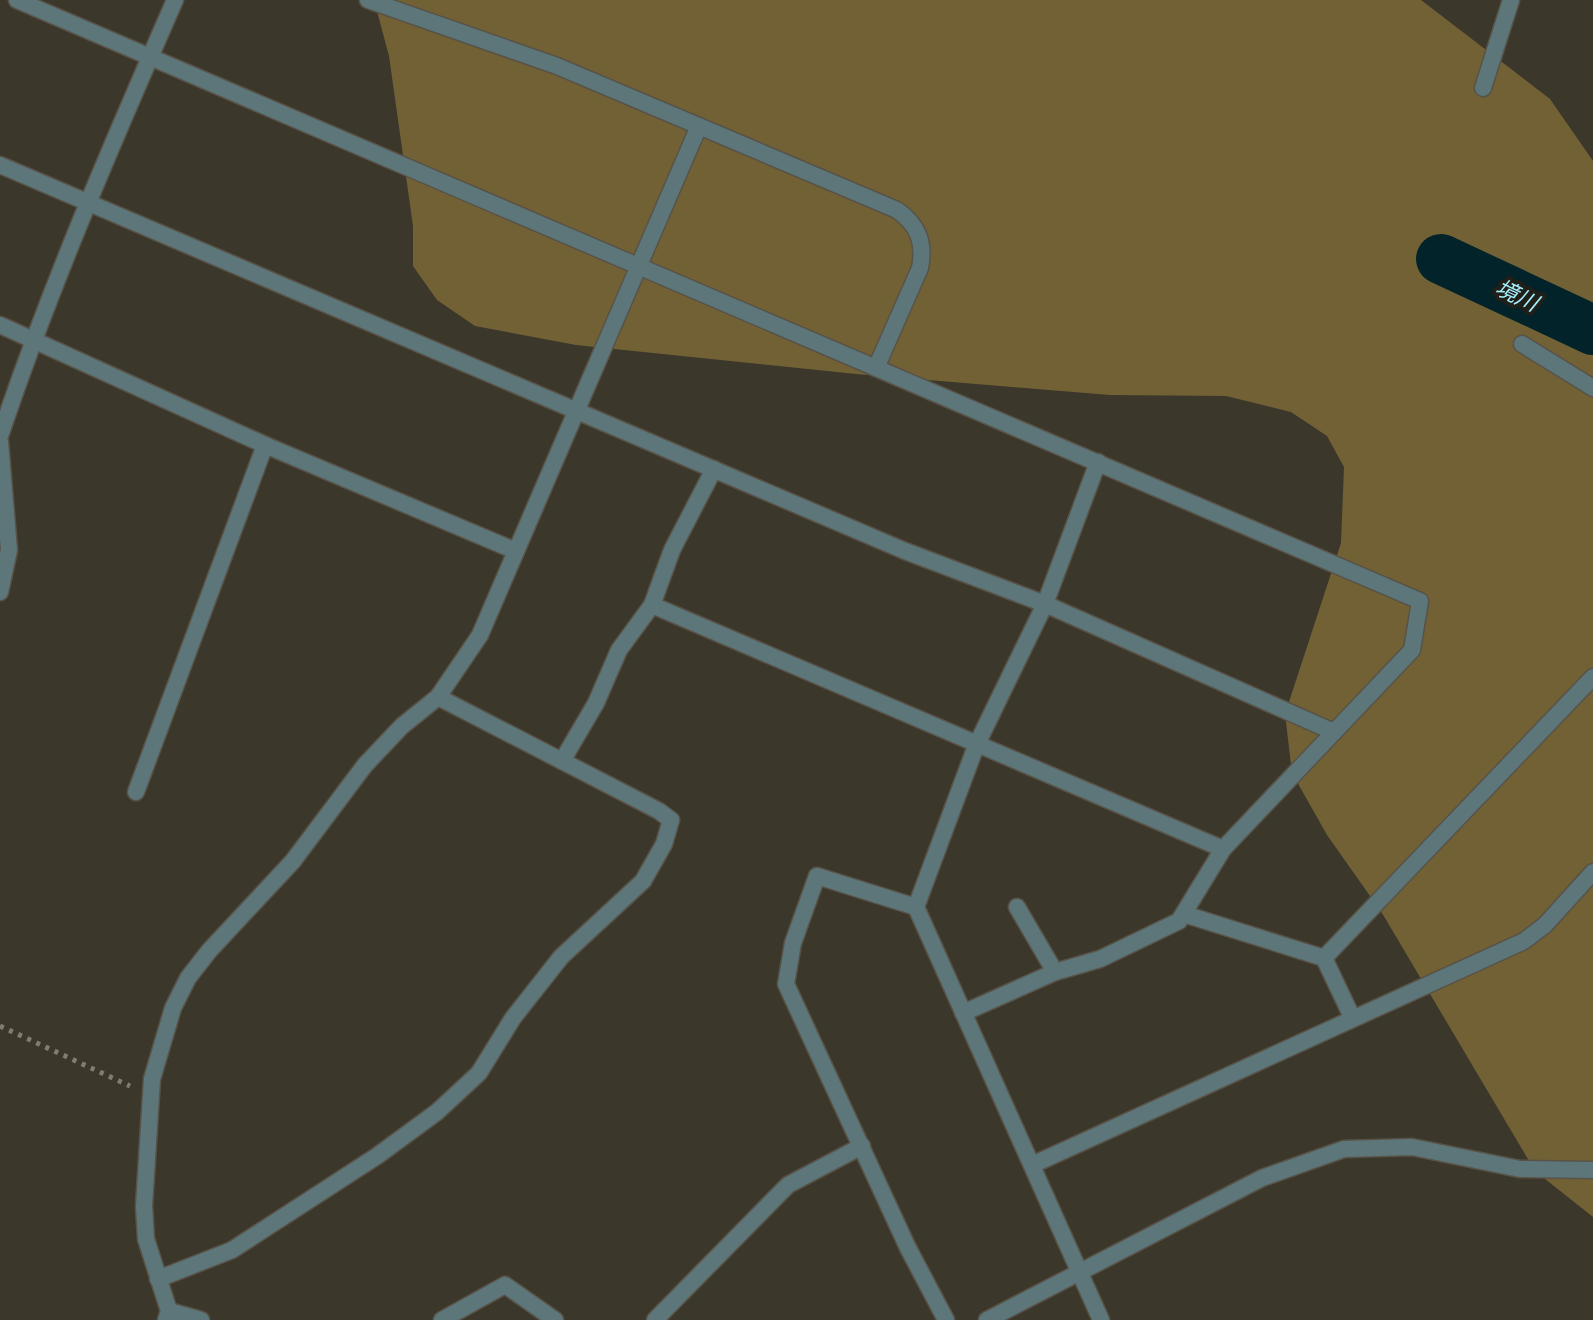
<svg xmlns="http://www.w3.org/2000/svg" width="1593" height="1320" viewBox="0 0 1593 1320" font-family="'Public Sans','Noto Sans JP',sans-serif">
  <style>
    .forest { fill: #726135 }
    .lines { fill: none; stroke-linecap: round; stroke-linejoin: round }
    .river { stroke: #012329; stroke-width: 50 }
    .minor-casing { stroke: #585348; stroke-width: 19 }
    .tertiary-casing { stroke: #585348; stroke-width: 19 }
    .path { stroke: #817d72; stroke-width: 5; stroke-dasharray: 4 6; stroke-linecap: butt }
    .minor { stroke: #5d767a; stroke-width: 16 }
    .tertiary { stroke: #5d767a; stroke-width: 16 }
    .labels { text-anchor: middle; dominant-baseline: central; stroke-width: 8; stroke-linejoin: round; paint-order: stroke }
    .water-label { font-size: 22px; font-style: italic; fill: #a4effc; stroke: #211f19 }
  </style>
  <rect width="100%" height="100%" fill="#3c372b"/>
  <path class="forest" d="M 374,0 L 1421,0 L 1550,99 L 1593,161 L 1593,1217 L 1535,1171 L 1382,913 L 1327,835 L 1292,773 L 1285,714 L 1341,543 L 1344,467 L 1327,436 L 1291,412 L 1226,396 L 1110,395 L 856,374 L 576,345 L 475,326 L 437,300 L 413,266 L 413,226 L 389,56 Z"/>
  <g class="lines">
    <path class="river" d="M 1441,259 L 1593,330"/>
    <defs>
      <g id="minor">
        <path d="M 17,0 L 1420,601 L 1412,650 L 1223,849 L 1179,921 L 1100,959 L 1055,972 L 963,1013"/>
        <path d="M 368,0 L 557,66 L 897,210 C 918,225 925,242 920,268 L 876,368"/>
        <path d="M 1483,88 L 1511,0"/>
        <path d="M 0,165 L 905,551 L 1045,604 L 1334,732"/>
        <path d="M 0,325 L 265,445 L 516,551"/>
        <path d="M 1522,344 L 1593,388"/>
        <path d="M 0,436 C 50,287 112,144 175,0"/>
        <path d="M 0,442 L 9,550 L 0,592"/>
        <path d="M 1098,462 L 1045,604 L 976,746 L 916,907 L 1101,1320"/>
        <path d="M 652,605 L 1223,849"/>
        <path d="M 562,761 L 596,703 L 619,650 L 652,605 L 672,550 L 714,469"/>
        <path d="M 136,792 L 265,445"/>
        <path d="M 916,907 L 817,876 L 793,943 L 786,984 L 908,1248 L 946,1320"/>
        <path d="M 1017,907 L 1055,972"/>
        <path d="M 1184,914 L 1324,958 L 1593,677"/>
        <path d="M 1324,958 L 1352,1017"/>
        <path d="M 1032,1165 L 1524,941 L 1545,925 L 1593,872"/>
        <path d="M 158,1279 L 232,1250 L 377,1156 L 437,1112 L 479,1073 L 513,1018 L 561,957 L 643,881 L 664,844 L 671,820 L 659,811 L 438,697"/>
        <path d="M 169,1311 L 201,1320"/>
        <path d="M 166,1320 L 169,1311 L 146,1239 L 144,1206 L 152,1079 L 173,1008 L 188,978 L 209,951 L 293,861 L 365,765 L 402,726 L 438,697 L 480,635 L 699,126"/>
        <path d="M 442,1320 L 505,1285 L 555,1320"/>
        <path d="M 655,1320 L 788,1185 L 862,1146"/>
      </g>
      <path id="tertiary" d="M 987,1320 L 1262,1178 L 1344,1149 L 1412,1147 L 1520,1169 L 1593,1170"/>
    </defs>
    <use href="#minor" class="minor-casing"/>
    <use href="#tertiary" class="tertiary-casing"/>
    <path class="path" d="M 0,1026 L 130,1086"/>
    <use href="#minor" class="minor"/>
    <use href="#tertiary" class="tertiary"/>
  </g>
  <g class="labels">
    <g class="water-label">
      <text transform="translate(1517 295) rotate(25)">境川</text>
    </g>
  </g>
</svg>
